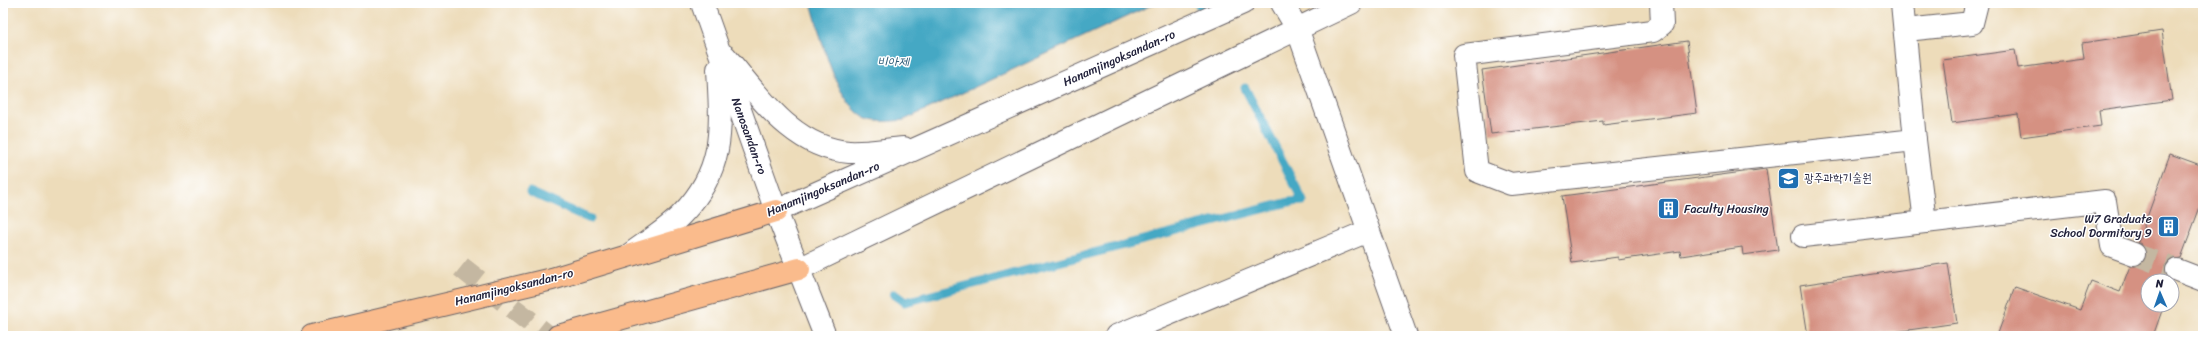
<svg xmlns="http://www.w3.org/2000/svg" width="2206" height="339" viewBox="0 0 2206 339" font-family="Sriracha,'Poor Story',sans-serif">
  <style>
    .water { fill: #44a8c4; stroke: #336580 }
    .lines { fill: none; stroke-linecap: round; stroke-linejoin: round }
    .stream { stroke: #44a8c4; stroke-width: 9 }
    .building { fill: #d59182 }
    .minor-tunnel { stroke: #c4b7a1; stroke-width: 22; stroke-dasharray: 22 11; stroke-linecap: butt }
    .minor-casing { stroke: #696367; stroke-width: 24 }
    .highway-casing { stroke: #696367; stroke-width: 24 }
    .minor { stroke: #fff; stroke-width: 22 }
    .highway { stroke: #fabb8c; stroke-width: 22 }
    .labels { text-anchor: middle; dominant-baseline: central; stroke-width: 3; stroke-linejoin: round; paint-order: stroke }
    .street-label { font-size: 12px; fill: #22223b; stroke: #fff }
    .poi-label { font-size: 12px; fill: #22223b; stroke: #fff; text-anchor: start }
    .water-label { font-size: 13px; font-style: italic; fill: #315e79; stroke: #fff }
  </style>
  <rect width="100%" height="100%" fill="#fff"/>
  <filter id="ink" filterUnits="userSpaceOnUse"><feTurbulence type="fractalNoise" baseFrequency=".025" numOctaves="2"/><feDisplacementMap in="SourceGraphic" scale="8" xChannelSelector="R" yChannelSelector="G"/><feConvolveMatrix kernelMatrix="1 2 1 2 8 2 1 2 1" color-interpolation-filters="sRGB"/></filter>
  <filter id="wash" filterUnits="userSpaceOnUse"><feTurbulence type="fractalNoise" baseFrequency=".012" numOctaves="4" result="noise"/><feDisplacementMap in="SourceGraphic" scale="16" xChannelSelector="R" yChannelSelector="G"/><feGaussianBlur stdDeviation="0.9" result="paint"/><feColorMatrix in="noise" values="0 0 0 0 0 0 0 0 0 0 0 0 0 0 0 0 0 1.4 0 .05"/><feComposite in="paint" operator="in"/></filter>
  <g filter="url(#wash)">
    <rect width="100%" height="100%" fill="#eddcba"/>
    <path class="water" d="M 811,3 L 1156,3 L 904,120 C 892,121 873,124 862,116 C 833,96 821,35 811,3 Z"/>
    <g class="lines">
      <g class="stream">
        <path d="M 1198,3 L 1201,7"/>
        <path d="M 530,192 L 590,219"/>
        <path d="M 894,294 L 905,302 L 1289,202 L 1303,201 L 1245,88"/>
      </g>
    </g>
    <g id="blocks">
      <g class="building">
        <path d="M 2162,31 L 2172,100 L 2099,110 L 2101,126 L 2021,137 L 2018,114 L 1952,123 L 1943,60 L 2015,50 L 2018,68 L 2084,59 L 2082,43 Z"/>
        <path d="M 1687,41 L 1697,113 L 1603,125 L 1603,121 L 1491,134 L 1482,70 Z"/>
        <path d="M 2170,154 L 2203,166 L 2203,199 L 2181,258 L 2169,260 L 2165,266 L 2165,272 L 2172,281 L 2148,281 L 2148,305 L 2164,305 L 2153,336 L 1997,336 L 2015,287 L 2080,310 L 2091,281 L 2120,292 L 2130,266 L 2137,266 L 2146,259 L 2146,251 L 2143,246 L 2138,242 Z"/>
        <path d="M 1766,169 L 1778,250 L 1743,255 L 1742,247 L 1681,256 L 1680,251 L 1618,260 L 1618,257 L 1572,263 L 1562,196 Z"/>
        <path d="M 1948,263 L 1957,323 L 1867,336 L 1808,336 L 1800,285 Z"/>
      </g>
    </g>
  </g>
  <g filter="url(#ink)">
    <use href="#blocks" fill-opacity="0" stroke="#696367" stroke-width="1"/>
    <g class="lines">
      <g class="minor-tunnel">
        <path d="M 2134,254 L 2177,270"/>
        <path d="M 461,267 L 548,336"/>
      </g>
      <defs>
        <g id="minor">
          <path d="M 702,3 L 776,211 L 825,336"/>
          <path d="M 1282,3 L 1297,28 L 1406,336"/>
          <path d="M 1661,3 L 1662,24 L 1653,31 L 1464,55 L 1477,171 L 1511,184 L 1915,140 L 1902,3"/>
          <path d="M 1906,30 L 1972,23 L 1977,3"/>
          <path d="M 725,56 C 759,95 792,148 849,152 C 867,153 887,149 904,148"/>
          <path d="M 776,211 L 1243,3"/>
          <path d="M 1925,222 L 2105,201 L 2112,246 L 2134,254"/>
          <path d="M 1803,236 L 1925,222 L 1915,140"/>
          <path d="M 629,255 C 646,242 667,230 682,214 C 726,169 721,126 718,69"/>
          <path d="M 799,269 L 1351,3"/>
          <path d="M 2177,270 L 2203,280"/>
          <path d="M 1116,336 L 1368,231"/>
        </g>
        <g id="highway">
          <path d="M 312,336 L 552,279 L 776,211"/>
          <path d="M 558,336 L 799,269"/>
        </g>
      </defs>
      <use href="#minor" class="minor-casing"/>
      <use href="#highway" class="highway-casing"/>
      <use href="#minor" class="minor"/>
      <use href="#highway" class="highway"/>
    </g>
  </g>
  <defs>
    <symbol id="university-square" viewBox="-11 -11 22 22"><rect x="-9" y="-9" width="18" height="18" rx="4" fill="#1f6fb2" stroke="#fff"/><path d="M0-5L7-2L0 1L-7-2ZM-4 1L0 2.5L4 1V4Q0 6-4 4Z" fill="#fff"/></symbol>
    <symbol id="building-square" viewBox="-11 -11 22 22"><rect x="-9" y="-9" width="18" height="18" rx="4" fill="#1f6fb2" stroke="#fff"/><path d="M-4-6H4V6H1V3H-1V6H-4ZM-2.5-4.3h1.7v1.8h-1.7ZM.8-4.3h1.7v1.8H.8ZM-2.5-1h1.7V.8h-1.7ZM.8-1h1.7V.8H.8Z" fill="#fff"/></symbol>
  </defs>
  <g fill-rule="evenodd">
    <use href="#university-square" x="1776" y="166" width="25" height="25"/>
    <use href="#building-square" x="1656" y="196" width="25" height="25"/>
    <use href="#building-square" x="2156" y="214" width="25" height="25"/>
  </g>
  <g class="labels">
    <g class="street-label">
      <text transform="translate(1119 58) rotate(-24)">Hanamjingoksandan-ro</text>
      <text transform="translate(749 136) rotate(70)">Nanosandan-ro</text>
      <text transform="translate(823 189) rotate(-23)">Hanamjingoksandan-ro</text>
      <text transform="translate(514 287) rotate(-14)">Hanamjingoksandan-ro</text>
    </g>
    <g class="poi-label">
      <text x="1804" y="178">광주과학기술원</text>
      <text x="1684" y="209">Faculty Housing</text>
      <text x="2152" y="219" text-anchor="end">W7 Graduate<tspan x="2152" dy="14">School Dormitory 9</tspan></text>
    </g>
    <g class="water-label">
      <text x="893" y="61">비아제</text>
    </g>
  </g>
  <rect width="2206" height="339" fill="none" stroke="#fff" stroke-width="16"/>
  <g transform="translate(2160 293) rotate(358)"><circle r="19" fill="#ffffff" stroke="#a7a7b1"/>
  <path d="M0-3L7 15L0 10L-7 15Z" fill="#1f6fb2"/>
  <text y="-6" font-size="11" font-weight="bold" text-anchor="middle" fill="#22223b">N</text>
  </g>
</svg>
